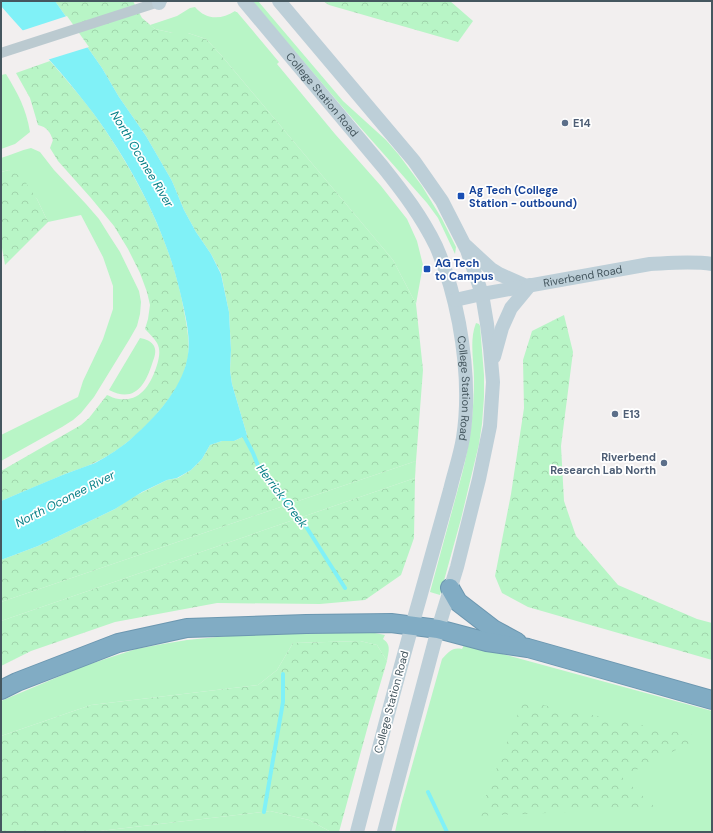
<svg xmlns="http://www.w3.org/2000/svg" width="713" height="833" viewBox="0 0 713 833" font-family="'DM Sans',sans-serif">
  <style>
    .green { fill: #b8f5c6 }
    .forest { fill: url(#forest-crowns) }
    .water { fill: #80f1f7 }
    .pier { fill: #f2efef }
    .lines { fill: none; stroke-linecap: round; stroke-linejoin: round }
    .stream { stroke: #80f1f7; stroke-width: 4 }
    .highway-casing { stroke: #6c97b0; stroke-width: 20 }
    .street { stroke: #bbcad0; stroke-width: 10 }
    .secondary { stroke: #bdcfd8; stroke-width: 14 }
    .highway { stroke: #81acc4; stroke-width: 18 }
    .service-dot { fill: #5c6f8a; stroke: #fff; stroke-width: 1.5 }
    .transit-dot { fill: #1a4fb4; stroke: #fff; stroke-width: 1.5 }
    .labels { text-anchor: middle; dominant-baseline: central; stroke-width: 3.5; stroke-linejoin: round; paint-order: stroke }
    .street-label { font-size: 11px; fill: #45575f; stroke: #fff }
    .service-label { font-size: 11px; font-weight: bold; fill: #4e5e75; stroke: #fff; text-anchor: start }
    .transit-label { font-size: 11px; font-weight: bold; fill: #164399; stroke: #fff; text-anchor: start }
    .water-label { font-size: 12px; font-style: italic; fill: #057e85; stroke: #fff }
  </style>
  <defs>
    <pattern id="forest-crowns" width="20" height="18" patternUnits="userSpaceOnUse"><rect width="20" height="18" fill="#b8f5c6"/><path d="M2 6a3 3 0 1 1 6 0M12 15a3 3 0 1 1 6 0" fill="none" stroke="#a0d4ac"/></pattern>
  </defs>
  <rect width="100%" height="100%" fill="#f2efef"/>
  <g class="green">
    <path d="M 252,1 L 258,1 L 343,101 L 386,140 L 399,155 L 422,186 L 442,219 L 456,247 L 455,254 L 438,218 L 427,203 L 344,109 Z"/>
    <path d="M 195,7 C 206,20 221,20 235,11 L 236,12 L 237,12 L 279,62 L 277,64 L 335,134 L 381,186 L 407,219 L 417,241 L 423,265 L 416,304 L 393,260 L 221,55 L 206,39 L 188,33 L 173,33 L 155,29 L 150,25 L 177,16 L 190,8 Z"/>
    <path d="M 6,74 C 18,94 26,108 30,132 L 15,144 L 1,149 L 1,75 Z"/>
    <path d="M 31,148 L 40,152 L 54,170 L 86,204 L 99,219 L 109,235 L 120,252 L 139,291 L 141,302 L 140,314 L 137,326 L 129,340 L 94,397 L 81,413 L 73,420 L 62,427 L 1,461 L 1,435 L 78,397 L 83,381 L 103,339 L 113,309 L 113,286 L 103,257 L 81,215 L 48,222 L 37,199 L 9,170 L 1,172 L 1,158 C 11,155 21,150 31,148 Z"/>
    <path d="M 476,323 L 479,324 L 480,326 L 484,375 L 484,397 L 482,424 L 479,444 L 461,519 L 440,595 L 430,592 L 462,474 C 470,443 474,411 474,379 C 474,361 469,341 476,323 Z"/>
    <path d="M 140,338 C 146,339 151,341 154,346 C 157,352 154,358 152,364 C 145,386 134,403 109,390 Z"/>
    <path d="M 416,461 L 415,478 L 1,621 L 1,602 Z"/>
    <path d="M 370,632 L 385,635 L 383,639 C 392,645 388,652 387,661 L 377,645 L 360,641 L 293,643 L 277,670 L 258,685 L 91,705 L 1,736 L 1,701 L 84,666 L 136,649 L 163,644 L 187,640 L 238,635 Z"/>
    <path d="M 464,645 L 499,653 L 712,711 L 712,832 L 395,832 L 401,805 L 442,659 C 449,652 452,647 462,649 Z"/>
    <path d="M 270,811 L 309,820 L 331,832 L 91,832 Z"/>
  </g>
  <g class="forest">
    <path d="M 55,1 L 133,1 L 142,18 L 155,29 L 173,33 L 188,33 L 206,39 L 221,55 L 393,260 L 416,304 L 423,370 L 416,461 L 1,602 L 1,560 L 38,546 L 115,509 L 131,498 L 167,480 L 178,478 L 191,470 L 202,459 L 210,445 L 222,441 L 234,441 L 247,435 L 232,384 L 230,370 L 231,350 L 229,312 L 221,273 L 211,254 L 196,232 L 184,210 L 172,181 L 146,136 L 119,97 L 102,68 Z"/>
    <path d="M 323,1 L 450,1 L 473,21 L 458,42 L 329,5 Z"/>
    <path d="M 50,61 C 64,77 78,93 91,110 C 133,167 172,240 184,311 C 187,327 191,345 187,362 C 185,367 184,374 181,379 C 173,397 147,427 131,439 C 121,448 108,456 96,462 C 86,467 75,470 65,474 C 44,483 22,492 1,501 L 1,471 L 81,425 L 89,418 L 107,395 C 110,396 115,399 119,399 C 141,402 151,384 157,365 C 159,358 161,350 157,343 C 154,338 149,333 145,329 L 148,319 L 150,305 L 147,292 L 140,273 L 128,249 L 114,226 L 91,198 L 58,161 L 50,148 L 53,140 C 50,132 47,127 38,125 L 30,98 L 16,73 Z"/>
    <path d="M 9,170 L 22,177 L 37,199 L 48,222 L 5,265 L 1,242 L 1,172 Z"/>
    <path d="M 564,315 L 573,352 L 561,446 L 564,501 L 576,536 L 618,585 L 697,619 L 712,623 L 712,660 L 528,607 L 502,593 L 495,576 L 511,494 L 524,408 L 523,360 L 532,331 Z"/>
    <path d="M 415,478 L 414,538 L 401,575 L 365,600 L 320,604 L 217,603 L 115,622 L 31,651 L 1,666 L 1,621 Z"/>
    <path d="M 360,641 L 377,645 L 387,661 L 369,722 L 339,832 L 331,832 L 309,820 L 270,811 L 91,832 L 1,832 L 1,736 L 91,705 L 258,685 L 277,670 L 293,643 Z"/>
    <path d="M 523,701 L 702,737 L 622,777 L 656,808 L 478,816 Z"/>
  </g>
  <path class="water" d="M 1,1 L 55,1 L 102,68 L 119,97 L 146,136 L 172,181 L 184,210 L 196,232 L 211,254 L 221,274 L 229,312 L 231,350 L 230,370 L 232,384 L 247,435 L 234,441 L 222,441 L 210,445 L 202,459 L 191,470 L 177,478 L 167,480 L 142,492 L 115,509 L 38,546 L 1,560 L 1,501 C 22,492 43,483 65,474 C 75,470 85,467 95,463 C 106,457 124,446 133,437 C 155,418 181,389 187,360 C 192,338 185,314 180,292 C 164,223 124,150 79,95 C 55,64 27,36 1,6 Z"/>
  <path class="pier" d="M 67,16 L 89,47 L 47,60 L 21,31 Z"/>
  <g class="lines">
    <g class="stream">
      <path d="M 242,432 L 253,453 L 259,468 L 271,480 L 284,499 L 305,525 L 345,588"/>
      <path d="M 428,792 L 447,832"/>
      <path d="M 264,812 L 283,702 L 283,674"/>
    </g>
    <defs>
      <g id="highway">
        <path d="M 450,588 L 458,602 L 493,629 L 517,642"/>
        <path d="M 1,690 L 17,682 L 118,643 L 187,628 L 306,624 L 391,623 L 438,629 L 487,642 L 528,648 L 712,700"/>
      </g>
    </defs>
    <use href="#highway" class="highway-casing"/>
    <path class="street" d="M 1,53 L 162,1"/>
    <g class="secondary">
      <path id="s1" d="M 244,1 L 383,167 C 403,192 422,217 436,246 C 447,271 454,297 459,323 C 466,361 469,400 463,438 C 460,456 454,473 450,490 C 440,527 429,564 419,601 C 397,678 377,755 357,832"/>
      <path d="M 279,1 L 414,161 L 442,201 L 467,250 L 482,294 L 487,324 L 490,348 L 493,382 L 490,426 L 479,479 L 457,567 L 438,629 L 384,832"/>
      <path d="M 159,3 L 159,1"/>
      <path d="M 466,246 L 491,269 L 499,274 L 526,286"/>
      <path id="s2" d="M 455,300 L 482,294 L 650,264 C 671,263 692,261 712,264"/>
      <path d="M 494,357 L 502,328 L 511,308 L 530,285"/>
    </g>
    <use href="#highway" class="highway"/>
  </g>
  <g class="service-dot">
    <circle cx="565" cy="123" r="4"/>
    <circle cx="615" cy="414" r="4"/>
    <circle cx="664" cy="463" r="4"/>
  </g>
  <g class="transit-dot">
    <rect x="457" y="192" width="8" height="8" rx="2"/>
    <rect x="423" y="265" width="8" height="8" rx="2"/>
  </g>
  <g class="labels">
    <g class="street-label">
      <text stroke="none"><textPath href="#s1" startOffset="122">College Station Road</textPath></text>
      <text stroke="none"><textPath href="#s2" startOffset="130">Riverbend Road</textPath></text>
      <text stroke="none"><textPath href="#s1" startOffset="458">College Station Road</textPath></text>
      <text transform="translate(391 702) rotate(-75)">College Station Road</text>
    </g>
    <g class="service-label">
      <text x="573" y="123">E14</text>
      <text x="623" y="414">E13</text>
      <text x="656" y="457" text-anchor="end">Riverbend<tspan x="656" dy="13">Research Lab North</tspan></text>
    </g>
    <g class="transit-label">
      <text x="469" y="190">Ag Tech (College<tspan x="469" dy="13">Station - outbound)</tspan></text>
      <text x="435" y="263">AG Tech<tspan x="435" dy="13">to Campus</tspan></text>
    </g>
    <g class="water-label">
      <text transform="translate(142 159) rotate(59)">North Oconee River</text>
      <text transform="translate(282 496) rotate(53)">Herrick Creek</text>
      <text transform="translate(65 499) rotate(-27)">North Oconee River</text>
    </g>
  </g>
  <rect width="713" height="833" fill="none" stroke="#45575f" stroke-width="4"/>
</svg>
